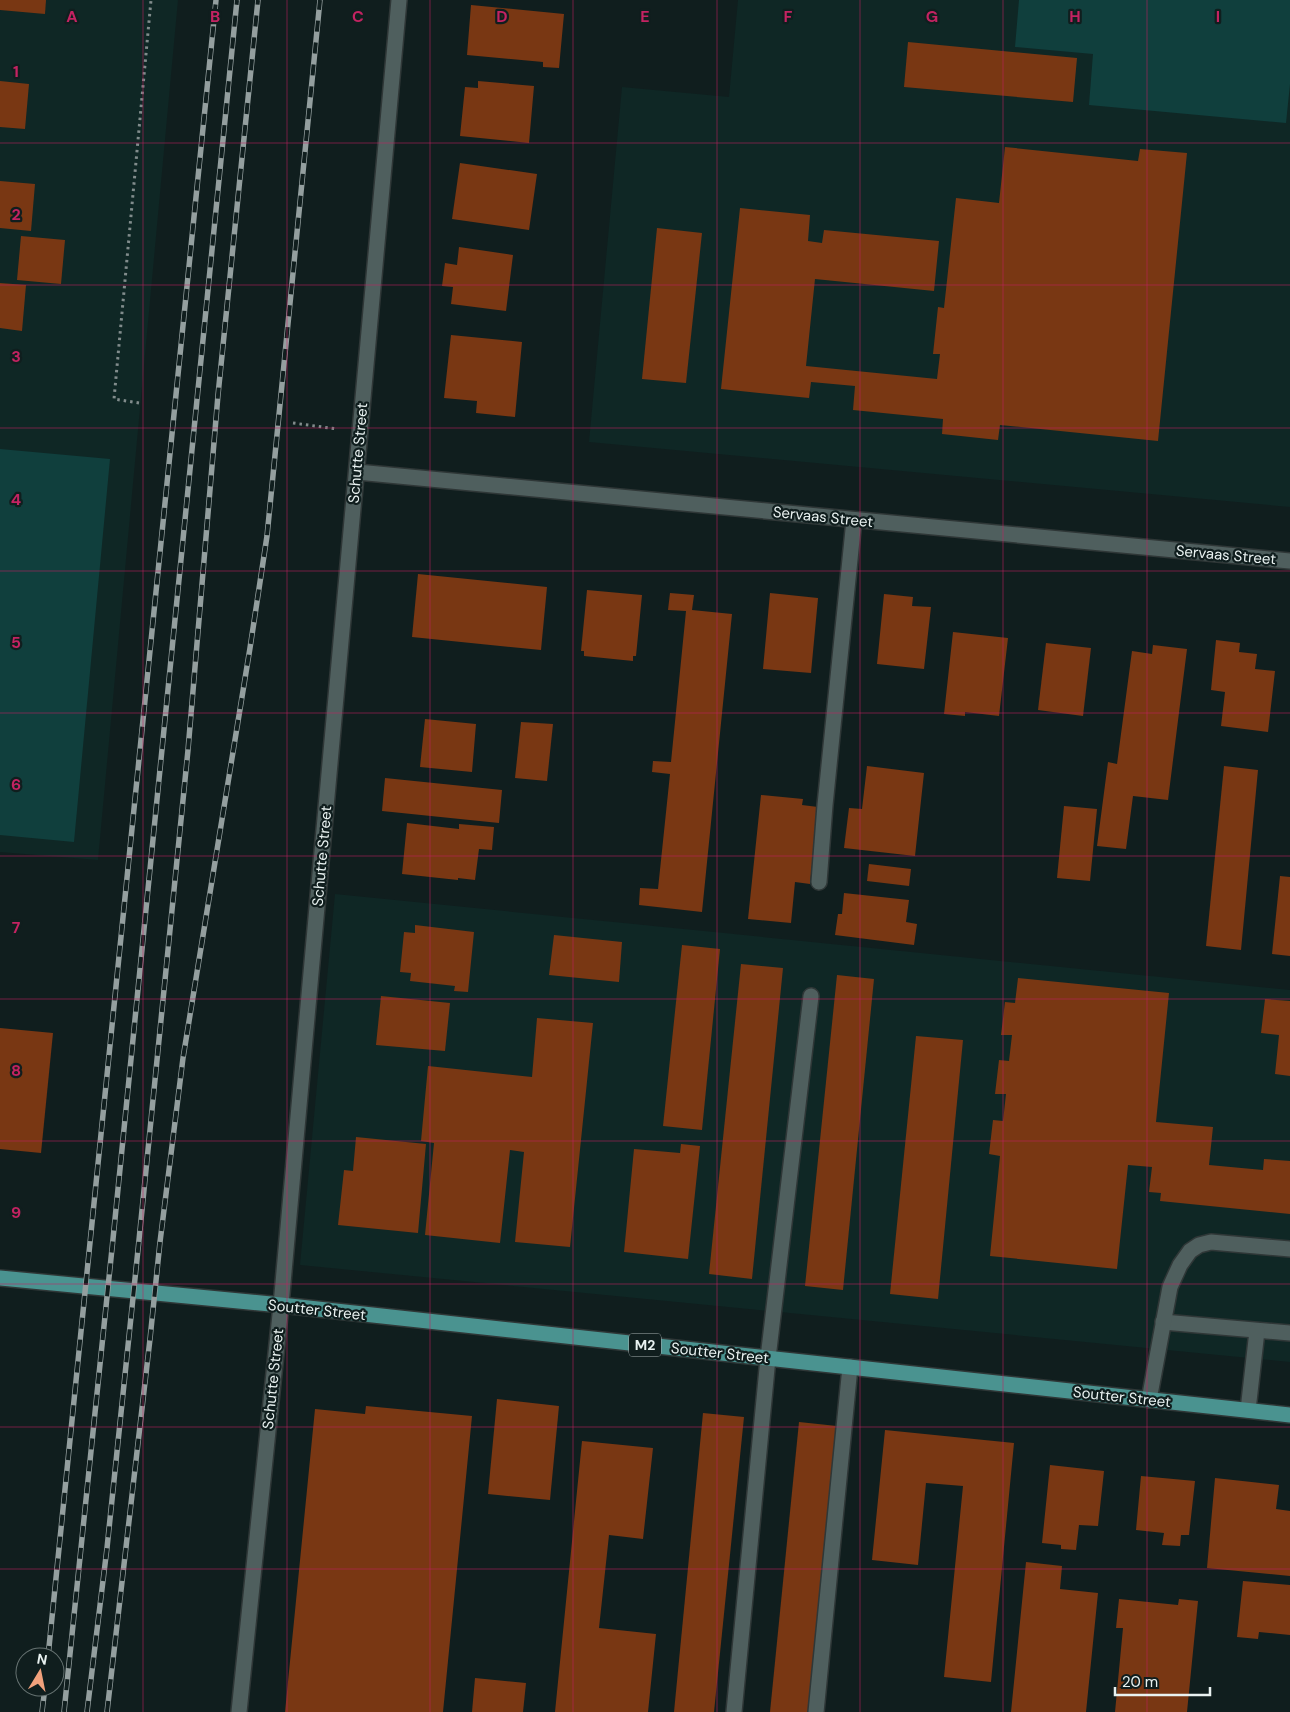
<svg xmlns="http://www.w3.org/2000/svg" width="1290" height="1712" viewBox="0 0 1290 1712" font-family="'DM Sans',sans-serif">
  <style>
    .built { fill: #0f2725 }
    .green { fill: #103f3d }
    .building { fill: #793713 }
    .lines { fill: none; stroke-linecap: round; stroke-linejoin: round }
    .minor-casing { stroke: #2f3737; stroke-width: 18 }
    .major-casing { stroke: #2f3737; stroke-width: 18 }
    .path { stroke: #818c8c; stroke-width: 3; stroke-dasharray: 2.5 4; stroke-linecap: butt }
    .minor { stroke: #4f5f5e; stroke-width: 15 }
    .major { stroke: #4a9390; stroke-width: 15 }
    .rail-casing { stroke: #949f9f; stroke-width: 5.5 }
    .rail { stroke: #101e1e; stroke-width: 4; stroke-dasharray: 11; stroke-linecap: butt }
    .grid { fill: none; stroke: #c42362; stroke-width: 1; stroke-opacity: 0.55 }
    .labels { text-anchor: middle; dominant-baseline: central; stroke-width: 4.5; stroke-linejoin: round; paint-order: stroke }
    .shield { fill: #101e1e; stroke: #a8b2b2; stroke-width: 1 }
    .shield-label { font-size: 14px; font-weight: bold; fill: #e9f2f1 }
    .street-label { font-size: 15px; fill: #e9f2f1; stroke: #101e1e }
    .grid-label { font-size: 16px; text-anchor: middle; font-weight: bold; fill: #c42362; stroke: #101e1e; stroke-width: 4.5; stroke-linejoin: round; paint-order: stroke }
  </style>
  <rect width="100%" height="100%" fill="#101e1e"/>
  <g class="built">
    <path d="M 0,0 L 178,0 L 98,860 L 0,852 Z"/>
    <path d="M 738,0 L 1290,0 L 1290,507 L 589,442 L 622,87 L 729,97 Z"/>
    <path d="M 335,894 L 1290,990 L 1290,1362 L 300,1265 Z"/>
  </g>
  <g class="green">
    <path d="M 1019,0 L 1290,0 L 1290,84 L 1286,123 L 1089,105 L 1093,54 L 1015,47 Z"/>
    <path d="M 0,449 L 110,459 L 74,842 L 0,835 Z"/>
  </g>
  <g class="building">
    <path d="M 0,0 L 46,0 L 45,14 L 0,10 Z"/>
    <path d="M 471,5 L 564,14 L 559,68 L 543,67 L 543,62 L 467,55 Z"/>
    <path d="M 908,42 L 1077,58 L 1073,102 L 904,87 Z"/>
    <path d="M 0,81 L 29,84 L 25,129 L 0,127 Z"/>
    <path d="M 478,81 L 534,86 L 529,143 L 460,136 L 465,87 L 478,88 Z"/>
    <path d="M 1005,147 L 1138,161 L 1140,149 L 1187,153 L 1158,441 L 1000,425 L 998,440 L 942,434 L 943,419 L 853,410 L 855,386 L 811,382 L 809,398 L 721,389 L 740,208 L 810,215 L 808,241 L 822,243 L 824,230 L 939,241 L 934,291 L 815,279 L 806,366 L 937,379 L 940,354 L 933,354 L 938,307 L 944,308 L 956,198 L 999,203 Z"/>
    <path d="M 460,163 L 537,174 L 529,230 L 452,219 Z"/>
    <path d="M 0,181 L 35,184 L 31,231 L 0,228 Z"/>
    <path d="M 657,228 L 702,233 L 686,383 L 642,379 Z"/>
    <path d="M 21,236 L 65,240 L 61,284 L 17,280 Z"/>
    <path d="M 459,247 L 513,255 L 506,311 L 451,304 L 453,287 L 442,286 L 445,263 L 457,265 Z"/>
    <path d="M 0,283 L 26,285 L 22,331 L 0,328 Z"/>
    <path d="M 451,335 L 522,342 L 515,417 L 476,413 L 477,401 L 444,398 Z"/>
    <path d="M 418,574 L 547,587 L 541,650 L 412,637 Z"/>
    <path d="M 587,590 L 642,595 L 636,656 L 633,656 L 633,661 L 584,656 L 584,651 L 581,651 Z"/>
    <path d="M 670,593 L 694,595 L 692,610 L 732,614 L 702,912 L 639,905 L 640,888 L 658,889 L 670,774 L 652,772 L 653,761 L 671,762 L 686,611 L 668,610 Z"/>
    <path d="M 770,593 L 818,598 L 811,673 L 763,669 Z"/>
    <path d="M 884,594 L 913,597 L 912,606 L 931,607 L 924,669 L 877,664 Z"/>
    <path d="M 953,632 L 1008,638 L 999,716 L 965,712 L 965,716 L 944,714 Z"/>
    <path d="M 1216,640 L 1240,643 L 1239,652 L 1257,654 L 1255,669 L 1275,671 L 1268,732 L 1221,726 L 1225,692 L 1211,690 Z"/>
    <path d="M 1046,643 L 1091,648 L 1083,716 L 1038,710 Z"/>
    <path d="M 1153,645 L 1187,649 L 1168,800 L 1133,796 L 1126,849 L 1097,846 L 1108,762 L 1117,764 L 1132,651 L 1152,654 Z"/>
    <path d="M 425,719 L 476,724 L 472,772 L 420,767 Z"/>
    <path d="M 521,722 L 553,724 L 547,781 L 515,778 Z"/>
    <path d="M 867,766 L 924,773 L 915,856 L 844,848 L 849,808 L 862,809 Z"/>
    <path d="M 1224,766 L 1258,770 L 1241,950 L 1206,946 Z"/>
    <path d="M 385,778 L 502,790 L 499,823 L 382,811 Z"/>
    <path d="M 761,795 L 803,799 L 802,805 L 818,807 L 810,884 L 795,882 L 791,923 L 748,919 Z"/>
    <path d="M 1064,806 L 1097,809 L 1090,881 L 1057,878 Z"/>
    <path d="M 407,823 L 459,829 L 459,824 L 494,827 L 492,850 L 479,849 L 475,880 L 458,878 L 458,880 L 402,874 Z"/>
    <path d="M 869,864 L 911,869 L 909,886 L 867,881 Z"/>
    <path d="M 1280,876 L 1290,877 L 1290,956 L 1272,954 Z"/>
    <path d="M 844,893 L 909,900 L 906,922 L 917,924 L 914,945 L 835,935 L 838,914 L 842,914 Z"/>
    <path d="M 415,925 L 474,932 L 468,992 L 454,991 L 455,986 L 410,981 L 411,973 L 400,972 L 404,932 L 415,933 Z"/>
    <path d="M 554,935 L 622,942 L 619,982 L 549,975 Z"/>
    <path d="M 682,945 L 720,949 L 702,1130 L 663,1126 Z"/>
    <path d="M 741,964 L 783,968 L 752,1279 L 709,1274 Z"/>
    <path d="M 837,975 L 874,979 L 843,1290 L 805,1286 Z"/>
    <path d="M 1018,978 L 1169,993 L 1156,1122 L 1213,1127 L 1209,1165 L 1263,1170 L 1264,1159 L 1290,1161 L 1290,1214 L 1160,1201 L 1161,1193 L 1149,1192 L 1152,1167 L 1128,1165 L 1117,1269 L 990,1256 L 1000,1156 L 989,1154 L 993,1120 L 1003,1121 L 1006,1094 L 995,1094 L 999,1060 L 1009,1061 L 1012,1035 L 1001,1035 L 1005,1002 L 1015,1003 Z"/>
    <path d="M 381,996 L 450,1003 L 445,1051 L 376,1045 Z"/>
    <path d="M 1265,999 L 1290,1001 L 1290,1076 L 1275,1074 L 1279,1035 L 1261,1033 Z"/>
    <path d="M 537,1018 L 593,1023 L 570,1247 L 515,1242 L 524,1152 L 510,1150 L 500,1243 L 425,1235 L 434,1143 L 421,1141 L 428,1066 L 532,1077 Z"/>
    <path d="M 0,1028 L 53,1033 L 41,1153 L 0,1149 Z"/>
    <path d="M 916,1036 L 963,1040 L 938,1299 L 890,1294 Z"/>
    <path d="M 356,1137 L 426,1144 L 418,1233 L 338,1225 L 344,1170 L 353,1171 Z"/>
    <path d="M 681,1144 L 700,1146 L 688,1259 L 624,1252 L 634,1149 L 680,1153 Z"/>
    <path d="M 497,1399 L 559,1406 L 550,1500 L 488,1494 Z"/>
    <path d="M 366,1406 L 472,1416 L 443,1712 L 285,1712 L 315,1409 L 365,1414 Z"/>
    <path d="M 703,1413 L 744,1417 L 714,1712 L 674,1712 Z"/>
    <path d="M 799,1422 L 837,1426 L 809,1712 L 770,1712 Z"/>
    <path d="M 885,1430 L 1014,1443 L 991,1682 L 944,1677 L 963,1486 L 926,1483 L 918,1565 L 872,1560 Z"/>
    <path d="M 582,1441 L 653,1448 L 643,1539 L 609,1535 L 599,1628 L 656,1634 L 648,1712 L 555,1712 Z"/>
    <path d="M 1050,1465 L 1104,1471 L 1098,1526 L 1079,1525 L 1076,1550 L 1061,1549 L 1061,1545 L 1042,1543 Z"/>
    <path d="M 1141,1476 L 1195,1481 L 1189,1535 L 1181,1535 L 1180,1546 L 1162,1545 L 1164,1533 L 1136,1530 Z"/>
    <path d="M 1215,1478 L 1279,1485 L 1276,1509 L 1290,1511 L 1290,1576 L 1207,1568 Z"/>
    <path d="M 1026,1562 L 1062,1566 L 1060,1589 L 1098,1593 L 1086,1712 L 1011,1712 Z"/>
    <path d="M 1243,1581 L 1290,1585 L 1290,1635 L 1259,1632 L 1258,1639 L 1237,1637 Z"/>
    <path d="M 1119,1599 L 1178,1605 L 1179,1599 L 1198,1601 L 1187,1712 L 1115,1712 L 1123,1628 L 1116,1628 Z"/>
    <path d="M 475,1678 L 526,1683 L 523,1712 L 472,1712 Z"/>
  </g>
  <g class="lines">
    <defs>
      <g id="minor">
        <path d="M 357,472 L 1290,561"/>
        <path d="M 819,882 L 825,805 L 854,520"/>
        <path d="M 1163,1322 L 1290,1333"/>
        <path d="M 1149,1400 L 1170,1287 L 1180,1265 L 1190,1251 L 1199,1245 L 1211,1242 L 1290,1249"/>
        <path d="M 1248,1410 L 1257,1331"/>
        <path d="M 239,1712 L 281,1305 L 399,0"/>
        <path d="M 734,1712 L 768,1358 L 811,996"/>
        <path d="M 816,1712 L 850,1367"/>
      </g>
      <path id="major" d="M 0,1278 L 281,1305 L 1290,1415"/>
    </defs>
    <use href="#minor" class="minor-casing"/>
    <use href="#major" class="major-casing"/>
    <g class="path">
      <path d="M 139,403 L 114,399 L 151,0"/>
      <path d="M 293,423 L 337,429"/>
    </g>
    <use href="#minor" class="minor"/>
    <use href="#major" class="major"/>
    <defs>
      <g id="rail">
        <path d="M 48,1657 L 216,0"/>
        <path d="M 42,1712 L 45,1687"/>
        <path d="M 64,1712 L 113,1239 L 237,0"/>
        <path d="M 87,1712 L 107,1548 L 139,1240 L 188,750 L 218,395 L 258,0"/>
        <path d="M 107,1712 L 150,1339 L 160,1242 L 183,1058 L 250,648 L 267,536 L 320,0"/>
      </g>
    </defs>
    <use href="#rail" class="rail-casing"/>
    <use href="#rail" class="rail"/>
  </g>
  <path class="grid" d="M 143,0 L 143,1712M 287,0 L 287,1712M 430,0 L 430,1712M 573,0 L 573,1712M 717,0 L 717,1712M 860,0 L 860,1712M 1003,0 L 1003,1712M 1147,0 L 1147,1712M 0,143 L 1290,143M 0,285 L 1290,285M 0,428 L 1290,428M 0,571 L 1290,571M 0,713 L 1290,713M 0,856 L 1290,856M 0,999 L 1290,999M 0,1141 L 1290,1141M 0,1284 L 1290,1284M 0,1427 L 1290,1427M 0,1569 L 1290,1569"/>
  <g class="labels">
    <rect class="shield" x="629" y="1333.5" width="32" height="23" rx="4"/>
    <g class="shield-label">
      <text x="645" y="1345">M2</text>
    </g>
    <g class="street-label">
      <text transform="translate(358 453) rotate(-85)">Schutte Street</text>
      <text transform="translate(823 517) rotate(6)">Servaas Street</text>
      <text transform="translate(1226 555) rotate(5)">Servaas Street</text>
      <text transform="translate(322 856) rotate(-85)">Schutte Street</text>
      <text transform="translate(317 1310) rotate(6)">Soutter Street</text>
      <text transform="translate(720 1353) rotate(6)">Soutter Street</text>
      <text transform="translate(273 1379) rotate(-84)">Schutte Street</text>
      <text transform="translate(1122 1397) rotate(6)">Soutter Street</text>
    </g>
  </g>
  <g class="grid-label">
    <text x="72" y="22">A</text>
    <text x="215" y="22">B</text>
    <text x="358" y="22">C</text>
    <text x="502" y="22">D</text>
    <text x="645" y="22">E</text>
    <text x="788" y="22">F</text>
    <text x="932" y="22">G</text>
    <text x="1075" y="22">H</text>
    <text x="1218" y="22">I</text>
    <text x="16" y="77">1</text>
    <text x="16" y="220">2</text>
    <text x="16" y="362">3</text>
    <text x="16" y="505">4</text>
    <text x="16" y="648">5</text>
    <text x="16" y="790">6</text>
    <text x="16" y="933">7</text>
    <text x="16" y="1076">8</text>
    <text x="16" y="1218">9</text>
  </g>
  <g transform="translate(40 1672) rotate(10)"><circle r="24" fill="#101e1e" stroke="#677372"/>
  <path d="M0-4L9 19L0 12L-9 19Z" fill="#f1a17c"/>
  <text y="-8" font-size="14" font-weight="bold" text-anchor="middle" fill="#e9f2f1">N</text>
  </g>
  <path d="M1115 1687v8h95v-8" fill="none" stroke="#e9f2f1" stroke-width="2.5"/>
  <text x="1122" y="1687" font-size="15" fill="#e9f2f1" stroke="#101e1e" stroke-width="4" paint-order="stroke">20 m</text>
</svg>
